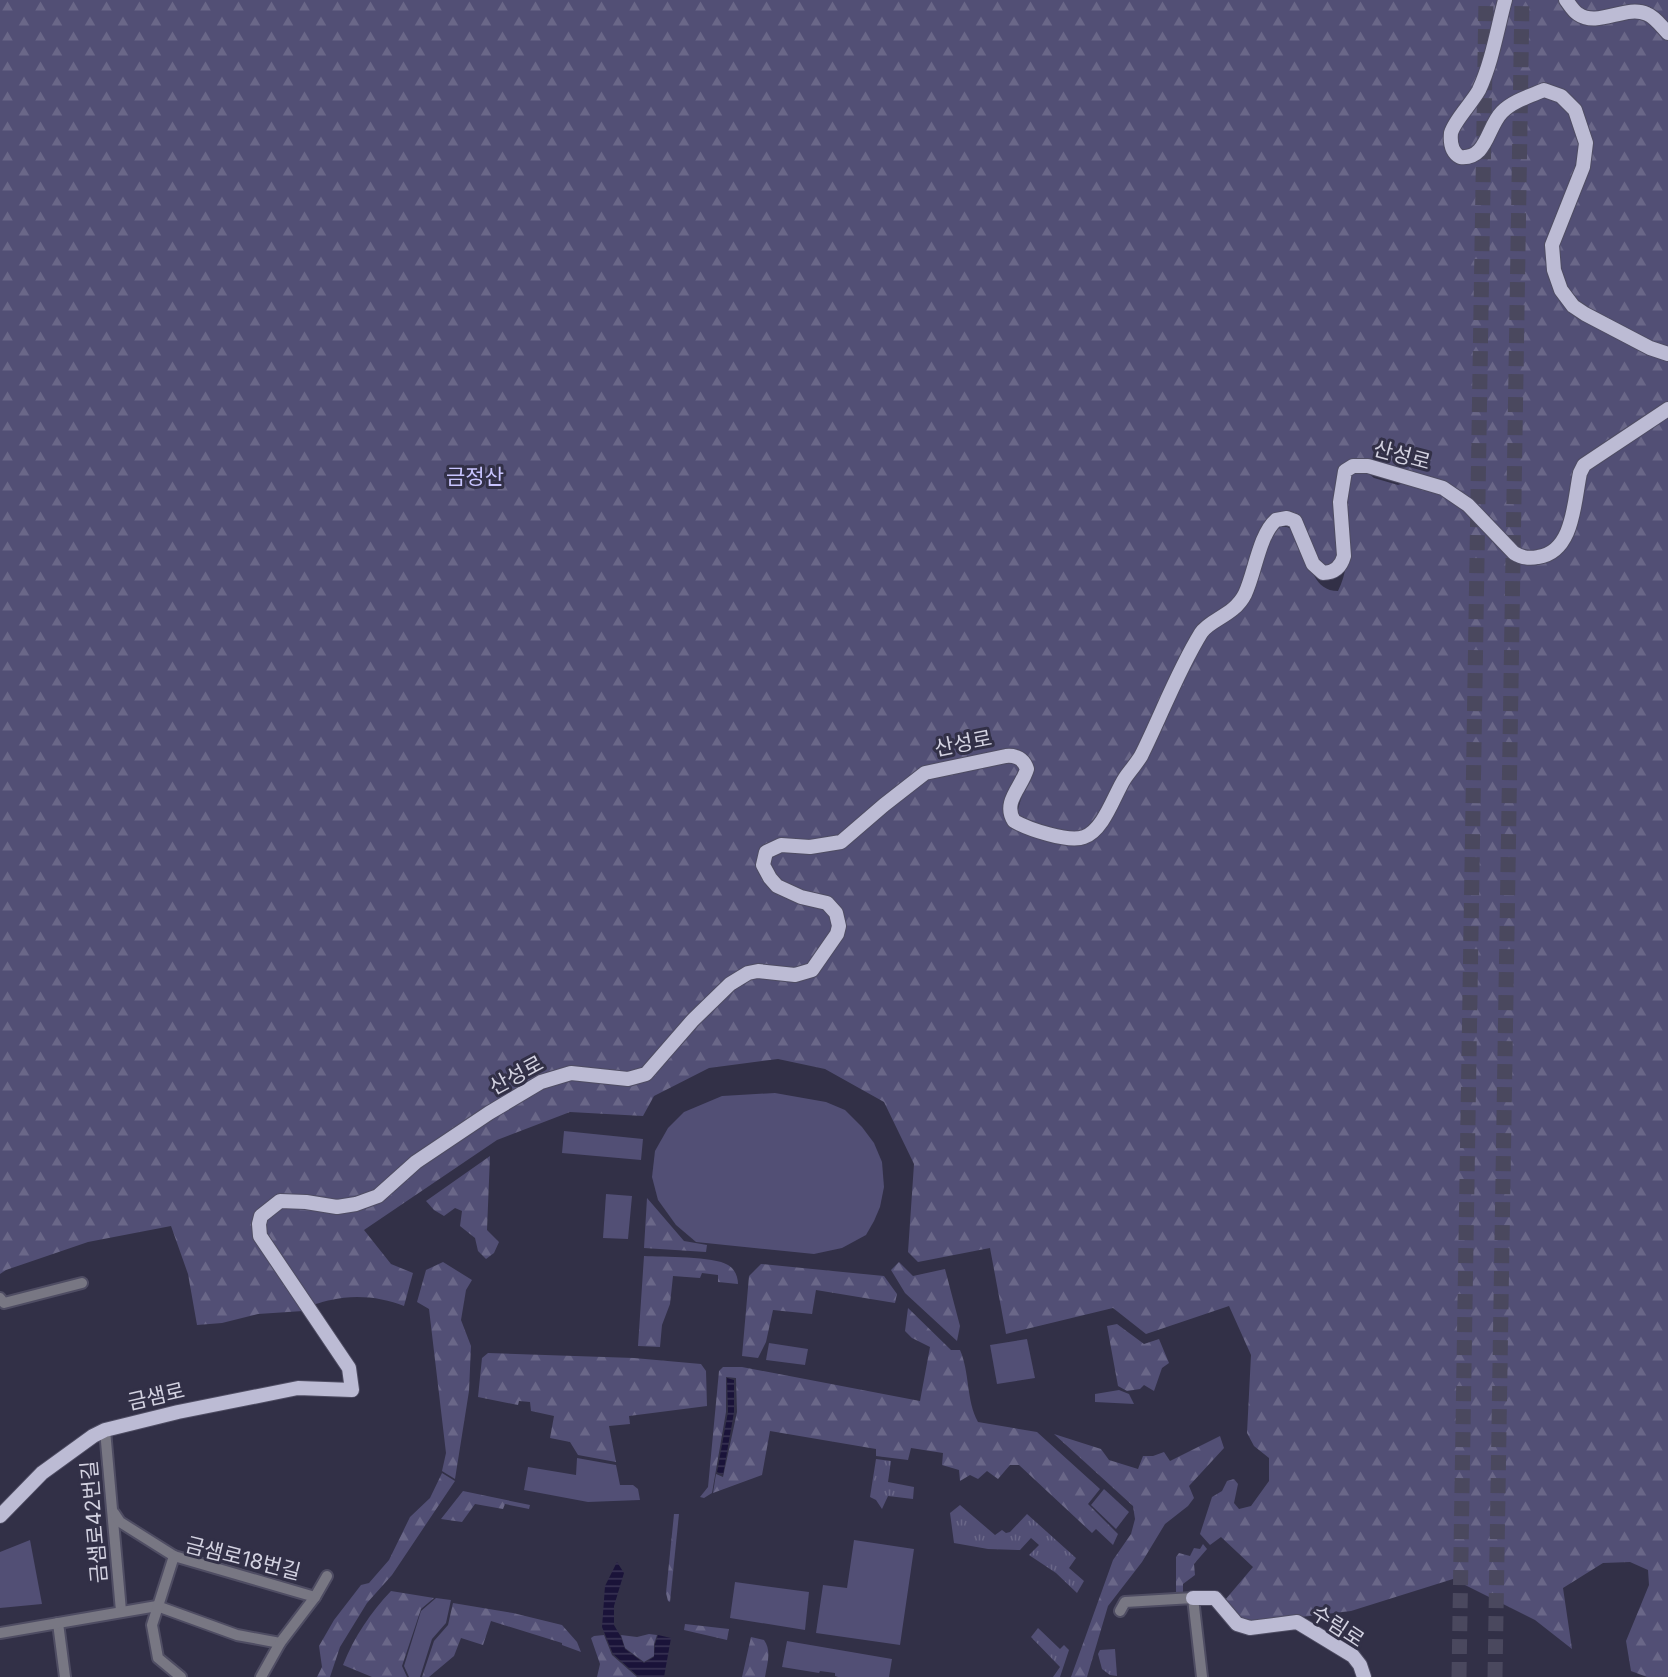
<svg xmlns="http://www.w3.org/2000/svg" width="1668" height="1677" viewBox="0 0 1668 1677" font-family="Inter,'Noto Sans KR',sans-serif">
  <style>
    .grass { fill: url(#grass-tufts) }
    .forest { fill: url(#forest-firs) }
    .green { fill: #524f75 }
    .water { fill: url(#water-rules) }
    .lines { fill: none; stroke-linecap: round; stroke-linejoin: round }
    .highway-tunnel { stroke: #4a485e; stroke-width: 15; stroke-dasharray: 15 8; stroke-linecap: butt }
    .minor-casing { stroke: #4f4d63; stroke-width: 14 }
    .major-casing { stroke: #4f4d63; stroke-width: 16 }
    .minor { stroke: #787783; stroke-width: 10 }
    .major { stroke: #bcbbd4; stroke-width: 14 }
    .labels { text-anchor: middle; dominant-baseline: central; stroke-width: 6; stroke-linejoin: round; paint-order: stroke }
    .street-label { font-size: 21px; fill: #d3d2e1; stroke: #323047 }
    .park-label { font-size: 21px; fill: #c8c4fe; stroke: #323047 }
  </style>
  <defs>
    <pattern id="grass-tufts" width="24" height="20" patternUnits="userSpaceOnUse" patternTransform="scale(1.5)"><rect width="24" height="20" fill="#524f75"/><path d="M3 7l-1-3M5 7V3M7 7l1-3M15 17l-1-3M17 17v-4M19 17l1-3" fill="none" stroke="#6a6788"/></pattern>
    <pattern id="forest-firs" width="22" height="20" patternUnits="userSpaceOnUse" patternTransform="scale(1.5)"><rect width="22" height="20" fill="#524f75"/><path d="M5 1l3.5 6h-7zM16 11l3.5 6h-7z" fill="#6a6788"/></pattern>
    <pattern id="water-rules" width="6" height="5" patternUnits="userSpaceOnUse" patternTransform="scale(1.5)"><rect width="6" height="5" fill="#1a1339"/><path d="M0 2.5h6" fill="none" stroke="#3a3455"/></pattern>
  </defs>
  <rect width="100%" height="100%" fill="#323047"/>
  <g class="grass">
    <path d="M 876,1459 L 891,1461 L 888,1482 L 914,1487 L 913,1499 L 888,1496 L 882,1509 L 876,1500 L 870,1497 Z"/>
    <path d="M 960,1505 L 995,1535 L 1002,1530 L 1006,1533 L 1010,1532 L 1027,1514 L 1076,1558 L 1069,1568 L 1084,1581 L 1077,1593 L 1056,1573 L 1029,1555 L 1039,1545 L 1031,1538 L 1020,1550 L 988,1549 L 954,1543 L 950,1513 Z"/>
    <path d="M 1038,1628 L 1060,1649 L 1064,1645 L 1069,1650 L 1060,1677 L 1053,1677 L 1060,1667 L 1031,1637 Z"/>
    <path d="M 1115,1649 L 1117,1676 L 1110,1675 L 1102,1669 L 1098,1654 L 1100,1650 Z"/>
  </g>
  <g class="forest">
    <path d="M 0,0 L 1503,0 L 1480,82 L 1448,139 L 1467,160 L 1500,117 L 1546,92 L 1562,98 L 1583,140 L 1581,165 L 1550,248 L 1559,291 L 1668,356 L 1668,406 L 1579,467 L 1564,534 L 1550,550 L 1518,554 L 1443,485 L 1344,465 L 1343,553 L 1326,571 L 1282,515 L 1240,599 L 1202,628 L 1137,757 L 1088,833 L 1068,836 L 1016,816 L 1026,782 L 1021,756 L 926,770 L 843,840 L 763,852 L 768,878 L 831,908 L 837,930 L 812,969 L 754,969 L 645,1072 L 540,1081 L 378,1194 L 336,1205 L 279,1198 L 257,1221 L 303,1311 L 258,1314 L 222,1323 L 197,1325 L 188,1274 L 171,1226 L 88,1242 L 6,1270 L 0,1274 Z"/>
    <path d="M 1507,0 L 1563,0 L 1578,17 L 1645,15 L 1668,36 L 1668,352 L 1568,297 L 1554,246 L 1586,166 L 1579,111 L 1545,88 L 1510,103 L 1478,151 L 1465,155 L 1453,144 L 1454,130 L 1473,107 Z"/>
    <path d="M 1569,0 L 1668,0 L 1668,29 L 1648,11 L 1581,14 Z"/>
    <path d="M 1668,412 L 1668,1677 L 1647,1677 L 1631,1671 L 1626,1641 L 1649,1585 L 1648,1570 L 1630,1562 L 1603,1563 L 1563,1588 L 1572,1649 L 1535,1620 L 1453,1579 L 1351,1611 L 1252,1623 L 1240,1619 L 1225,1600 L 1253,1567 L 1221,1537 L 1210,1545 L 1200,1534 L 1212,1497 L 1222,1491 L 1227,1481 L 1234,1479 L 1238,1484 L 1234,1503 L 1239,1509 L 1251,1506 L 1269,1481 L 1269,1458 L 1254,1446 L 1247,1433 L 1251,1355 L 1229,1306 L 1146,1334 L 1113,1308 L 1006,1334 L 990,1248 L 918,1262 L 908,1252 L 914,1164 L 884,1102 L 825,1069 L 778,1059 L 709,1068 L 654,1096 L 643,1116 L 570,1112 L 497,1140 L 364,1230 L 391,1264 L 413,1273 L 404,1306 C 383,1297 354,1294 331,1300 C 323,1301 316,1305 308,1305 L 261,1233 L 263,1218 L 281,1204 L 361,1205 L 418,1162 L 499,1109 L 570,1075 L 633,1079 L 693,1022 L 753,972 L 810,973 L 839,916 L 798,894 L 769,875 L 767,854 L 841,845 L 927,774 L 1009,757 L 1024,765 L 1011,818 L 1091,837 L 1204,631 L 1243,608 L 1274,527 L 1287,527 L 1296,531 C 1299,537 1303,542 1305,549 C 1311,566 1314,591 1338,591 C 1354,561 1347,508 1346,474 L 1362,468 L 1374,478 L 1398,485 L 1409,481 L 1441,489 L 1517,559 L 1552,553 L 1584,468 Z"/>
    <path d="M 490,1156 L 487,1230 L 499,1242 L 494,1253 L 486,1259 L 478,1251 L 475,1238 L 460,1226 L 462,1211 L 455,1208 L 444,1216 L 434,1210 L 426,1201 Z"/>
    <path d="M 647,1198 L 684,1241 L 707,1245 L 706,1252 L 644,1248 Z"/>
    <path d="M 644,1256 C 662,1257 714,1256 728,1265 C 735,1269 738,1277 738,1284 L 718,1282 L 718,1275 L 702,1273 L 700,1278 L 673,1276 L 670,1304 L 662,1325 L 660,1347 L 638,1346 Z"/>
    <path d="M 443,1262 L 472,1280 L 466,1290 L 461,1320 L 471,1346 L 469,1391 L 455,1479 L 442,1471 L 446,1453 L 429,1309 L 417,1302 L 426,1270 Z"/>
    <path d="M 899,1262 L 913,1276 L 945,1269 L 960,1326 L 957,1341 L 905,1293 L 891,1270 Z"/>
    <path d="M 761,1264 L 884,1276 L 897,1294 L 895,1303 L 816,1290 L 812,1314 L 773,1310 L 766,1342 L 758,1358 L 742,1356 L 749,1276 Z"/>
    <path d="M 908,1308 L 951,1350 L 960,1350 C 970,1373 966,1400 978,1422 L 1037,1432 L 1100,1489 L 1088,1504 L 1118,1534 L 1113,1545 L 1096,1529 L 1092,1533 L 1019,1465 L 1010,1465 L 998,1479 L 987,1471 L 978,1479 L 970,1475 L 960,1481 L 959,1470 L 942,1465 L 943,1453 L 911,1448 L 908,1460 L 876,1456 L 876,1449 L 770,1431 L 762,1475 L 713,1493 L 716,1474 L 723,1477 L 737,1412 L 736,1378 L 726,1377 L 726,1412 L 712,1493 L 704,1498 L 700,1497 L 708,1487 L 719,1371 L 723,1367 L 742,1367 L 920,1401 L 930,1347 L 912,1338 L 905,1331 Z"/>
    <path d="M 1117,1324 L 1144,1344 L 1159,1339 L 1169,1363 L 1162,1368 L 1154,1391 L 1144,1385 L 1140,1389 L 1127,1391 L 1118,1386 L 1107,1326 Z"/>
    <path d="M 488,1353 L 634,1358 L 701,1364 L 706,1371 L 707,1406 L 629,1416 L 630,1424 L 609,1426 L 616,1462 L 578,1455 L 570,1442 L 550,1438 L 554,1416 L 531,1411 L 530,1402 L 519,1401 L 518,1405 L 478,1397 L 482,1358 Z"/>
    <path d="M 1054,1434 L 1101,1449 L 1109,1460 L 1138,1469 L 1143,1456 L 1153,1456 L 1164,1452 L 1170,1461 L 1220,1436 L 1224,1448 L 1189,1486 L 1194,1498 L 1188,1506 L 1165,1524 L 1142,1562 L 1108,1606 L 1087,1677 L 1071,1677 L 1113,1560 L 1131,1534 L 1135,1519 L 1133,1506 Z"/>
    <path d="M 442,1473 L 455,1481 L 392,1575 L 367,1603 L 340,1647 L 330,1677 L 317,1677 L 322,1667 L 319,1646 L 334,1620 L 361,1585 L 369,1583 L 389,1560 L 410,1517 L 430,1498 Z"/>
    <path d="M 463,1491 L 530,1505 L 529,1509 L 505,1504 L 503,1509 L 475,1504 L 462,1522 L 441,1519 Z"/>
    <path d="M 674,1514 L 679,1514 L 670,1602 L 668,1601 L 666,1593 Z"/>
    <path d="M 1203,1544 L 1207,1549 L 1194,1564 L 1195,1575 L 1183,1584 L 1183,1594 L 1176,1595 L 1176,1557 L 1179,1553 L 1190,1556 L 1194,1548 L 1200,1549 Z"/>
    <path d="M 391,1591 L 434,1598 L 421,1609 L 402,1666 L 407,1677 L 372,1677 L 343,1665 C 354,1637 371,1612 391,1591 Z"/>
    <path d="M 453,1603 L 513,1613 L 562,1625 L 577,1642 L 581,1652 L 562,1645 L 562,1643 L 491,1621 L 483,1645 L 461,1638 L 454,1656 L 429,1677 L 422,1677 L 434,1641 L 448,1625 Z"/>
    <path d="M 685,1624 L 729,1629 L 727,1640 L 684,1630 Z"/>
    <path d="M 649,1634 L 657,1635 L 654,1644 L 654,1656 L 644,1662 L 625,1648 L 621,1635 L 637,1637 Z"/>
    <path d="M 604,1635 L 612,1655 L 637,1677 L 597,1677 L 600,1664 L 591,1638 L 594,1636 Z"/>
    <path d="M 751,1637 L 764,1640 C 772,1651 767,1664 765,1677 L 742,1677 Z"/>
  </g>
  <g class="green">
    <path d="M 775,1093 L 826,1102 L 845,1110 L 862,1127 L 874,1143 L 882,1162 L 884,1187 L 880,1207 L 874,1221 L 866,1235 L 842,1248 L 814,1254 L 696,1242 L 676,1225 L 658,1200 L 652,1177 L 655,1151 L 668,1128 L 684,1112 L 722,1096 Z"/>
    <path d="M 564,1131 L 643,1139 L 641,1160 L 562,1153 Z"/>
    <path d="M 606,1194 L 632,1196 L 628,1239 L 603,1238 Z"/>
    <path d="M 1027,1339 L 1035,1378 L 997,1384 L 990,1345 Z"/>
    <path d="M 769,1343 L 808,1349 L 805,1365 L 766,1360 Z"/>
    <path d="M 1119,1390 L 1129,1394 L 1134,1404 L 1095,1402 L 1095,1394 Z"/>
    <path d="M 577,1458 L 616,1465 L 620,1485 L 633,1485 L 638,1489 L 640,1500 L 588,1502 L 524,1490 L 528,1467 L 576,1475 Z"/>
    <path d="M 1104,1489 L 1129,1512 L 1116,1529 L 1091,1505 Z"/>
    <path d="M 30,1540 L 42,1604 L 0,1608 L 0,1552 Z"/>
    <path d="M 854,1540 L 914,1549 L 900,1645 L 816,1633 L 823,1585 L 847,1588 Z"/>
    <path d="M 735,1582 L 809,1592 L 805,1630 L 730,1618 Z"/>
    <path d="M 436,1598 L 451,1600 L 446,1623 L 432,1639 L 420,1677 L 409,1677 L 404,1666 L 421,1611 Z"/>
    <path d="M 787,1641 L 892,1659 L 889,1677 L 838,1677 L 835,1676 L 835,1673 L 820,1671 L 819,1673 L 782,1667 Z"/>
  </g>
  <g class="water">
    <path d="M 727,1378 L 734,1380 L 734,1412 L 723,1475 L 717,1472 L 728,1412 Z"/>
    <path d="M 617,1562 L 624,1573 L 614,1606 L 614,1625 L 621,1637 L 625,1649 L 644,1663 L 654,1657 L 655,1644 L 658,1635 L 671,1638 L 664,1677 L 639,1677 L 613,1654 L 602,1627 L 605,1586 Z"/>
  </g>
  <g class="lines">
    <g class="highway-tunnel">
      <path d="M 1459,1677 L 1486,0"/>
      <path d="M 1495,1677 L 1522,0"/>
    </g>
    <defs>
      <g id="minor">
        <path d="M 0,1298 L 4,1303 L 82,1283"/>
        <path d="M 105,1430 L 121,1611"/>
        <path d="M 114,1513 L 120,1522 L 174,1556"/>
        <path d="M 1120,1611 L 1125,1602 L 1193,1598 L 1202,1677"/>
        <path d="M 58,1623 L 65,1677"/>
        <path d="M 0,1633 L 157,1606 L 237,1635 L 280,1643 L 315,1597 L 327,1576"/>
        <path d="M 181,1677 L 158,1658 L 152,1625 L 174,1556 L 315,1597"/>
        <path d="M 261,1677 L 280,1643"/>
      </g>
      <g id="major">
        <path d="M 1505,0 C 1497,30 1492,62 1479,90 C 1472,103 1454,121 1451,133 C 1450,143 1451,152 1460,157 C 1487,160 1487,127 1502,112 C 1513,101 1530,96 1544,90 L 1561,96 L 1575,110 L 1586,143 L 1583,167 L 1552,245 L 1554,270 L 1561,290 L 1573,306 L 1585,314 L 1650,348 L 1668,354"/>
        <path d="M 1566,0 C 1570,5 1573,11 1578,14 C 1598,28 1626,4 1647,14 C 1655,17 1662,27 1668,33"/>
        <path d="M 0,1516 L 42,1473 L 93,1436 L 105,1430 L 178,1412 L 298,1388 L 352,1390 L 349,1368 L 260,1236 L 259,1224 L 261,1216 L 280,1201 L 306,1202 L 337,1207 L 356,1204 L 378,1196 L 416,1162 L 489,1113 L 541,1082 L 571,1073 L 628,1079 L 646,1074 L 693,1020 L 730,984 L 748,973 L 758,971 L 795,975 L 812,970 L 837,934 L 839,926 L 836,913 L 827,903 L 801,897 L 777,886 L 770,878 L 763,865 L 766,852 L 781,845 L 810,847 L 841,842 L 884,805 L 925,773 L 1006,756 C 1016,755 1024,759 1027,769 C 1022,787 1002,802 1014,821 C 1028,829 1069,843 1084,837 C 1104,830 1114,795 1125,778 C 1130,771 1136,764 1141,756 C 1161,716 1177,672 1201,633 C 1210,619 1234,616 1245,594 C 1255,573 1259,535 1276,520 L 1287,518 L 1295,521 L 1313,564 L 1323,573 C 1334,573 1341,567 1344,556 L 1340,502 L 1345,471 L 1353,466 L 1368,466 L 1443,488 L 1468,505 L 1514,553 C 1522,558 1529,559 1538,557 C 1574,552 1574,501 1580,473 L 1584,465 L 1668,409"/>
        <path d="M 1193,1598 L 1215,1598 L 1237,1624 L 1250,1628 L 1297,1622 L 1353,1656 L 1360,1665 L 1364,1677"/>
      </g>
    </defs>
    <use href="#minor" class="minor-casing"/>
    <use href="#major" class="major-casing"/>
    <use href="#minor" class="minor"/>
    <use href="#major" class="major"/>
  </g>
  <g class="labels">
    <g class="street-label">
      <text transform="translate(1402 455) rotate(15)">산성로</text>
      <text transform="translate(963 743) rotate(-11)">산성로</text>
      <text transform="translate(516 1075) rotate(-28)">산성로</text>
      <text transform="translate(156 1396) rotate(-13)">금샘로</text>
      <text transform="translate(94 1522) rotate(-95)">금샘로42번길</text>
      <text transform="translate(243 1558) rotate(14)">금샘로18번길</text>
      <text transform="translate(1338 1626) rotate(33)">수림로</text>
    </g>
    <g class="park-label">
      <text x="475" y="476">금정산</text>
    </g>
  </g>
</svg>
